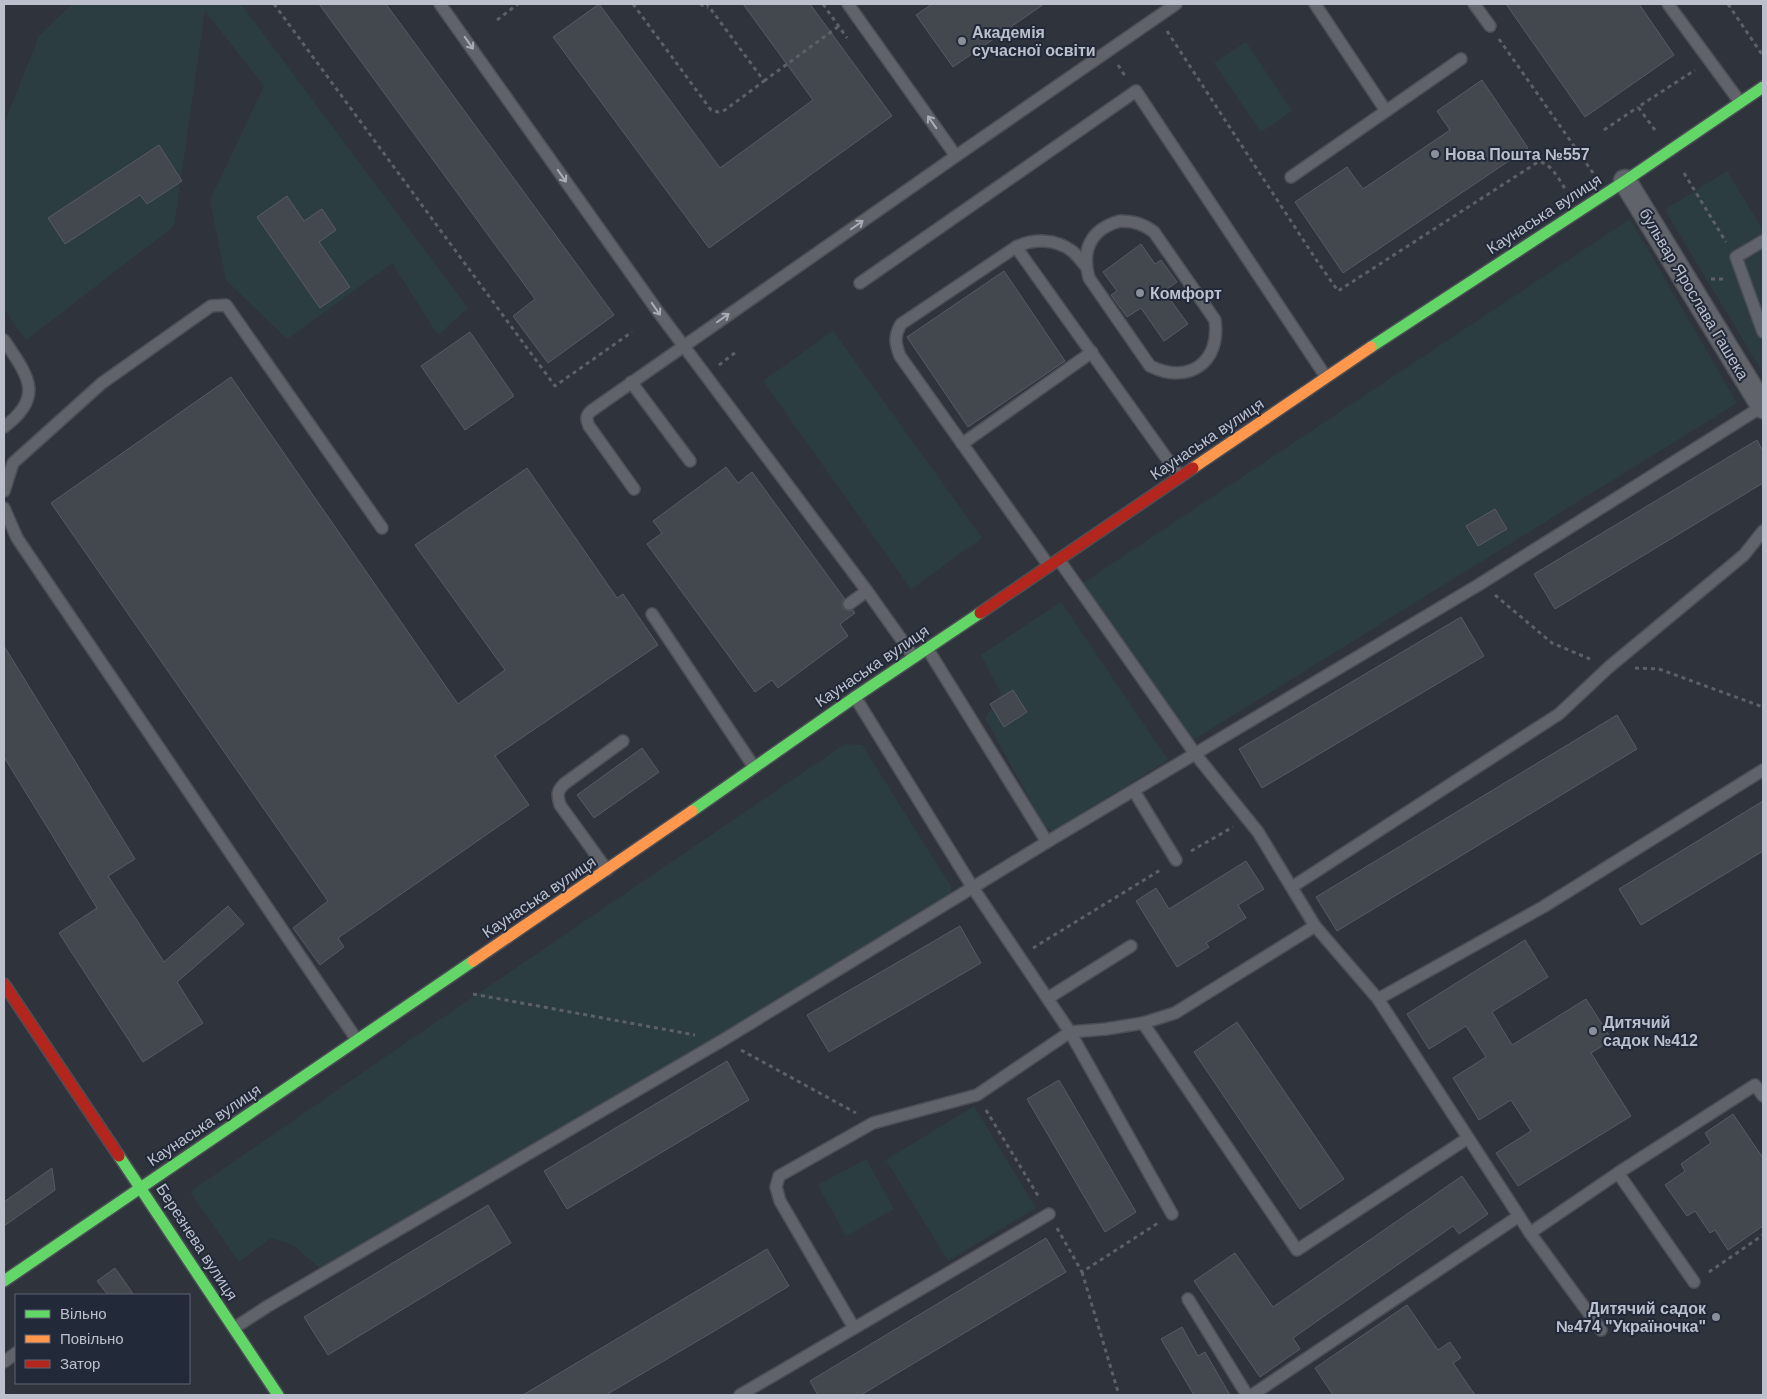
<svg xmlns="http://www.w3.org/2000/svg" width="1767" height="1399" viewBox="0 0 1767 1399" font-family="Arial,sans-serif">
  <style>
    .green { fill: #2c3d42 }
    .building { fill: #43474e; stroke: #585b64 }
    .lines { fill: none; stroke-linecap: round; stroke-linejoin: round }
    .lane-casing { stroke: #4b4e55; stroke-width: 14 }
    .street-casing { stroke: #4b4e55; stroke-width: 25 }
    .fast-casing { stroke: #4b4e55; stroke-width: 14 }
    .slow-casing { stroke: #4b4e55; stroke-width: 14 }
    .jam-casing { stroke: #4b4e55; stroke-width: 14 }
    .path { stroke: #5d6167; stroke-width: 3; stroke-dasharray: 4 4; stroke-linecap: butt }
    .lane { stroke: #60636a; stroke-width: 11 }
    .street { stroke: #60636a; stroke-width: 22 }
    .fast { stroke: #63d668; stroke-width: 11 }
    .slow { stroke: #ff974d; stroke-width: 11 }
    .jam { stroke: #b3261e; stroke-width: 11 }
    .oneway { stroke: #a9adb8 }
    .poi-dot { fill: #8a8f9a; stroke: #222938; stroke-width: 2 }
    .labels { text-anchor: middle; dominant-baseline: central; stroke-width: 4; stroke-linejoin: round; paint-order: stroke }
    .poi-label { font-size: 16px; font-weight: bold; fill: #bbc0cc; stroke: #222938; text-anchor: start }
    .street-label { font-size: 16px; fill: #bbc0cc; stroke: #222938 }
  </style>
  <rect width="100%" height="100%" fill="#2f333c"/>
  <g class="green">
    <path d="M 72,4 L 241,4 L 468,308 L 438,335 L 392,263 L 287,339 L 226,280 L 210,200 L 264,86 L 205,11 L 174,226 L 26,340 L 4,309 L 4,124 L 39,36 Z"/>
    <path d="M 1246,42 L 1292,111 L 1261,132 L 1214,63 Z"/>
    <path d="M 1727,171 L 1763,230 L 1763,373 L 1665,210 Z"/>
    <path d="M 1630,219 L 1737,403 L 1190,742 L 1083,583 Z"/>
    <path d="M 833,331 L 982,538 L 911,589 L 763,381 Z"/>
    <path d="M 1061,602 L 1168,760 L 1053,831 L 1045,827 L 985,718 L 1001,693 L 981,655 Z"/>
    <path d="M 845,744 L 862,745 L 952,888 L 947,901 L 322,1270 L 293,1245 L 271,1238 L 239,1262 L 190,1192 L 404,1044 Z"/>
    <path d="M 974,1106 L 1036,1208 L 948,1261 L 886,1160 Z"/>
    <path d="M 866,1159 L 894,1209 L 846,1236 L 818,1185 Z"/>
  </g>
  <g class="building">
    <path d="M 319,4 L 386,4 L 614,315 L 548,363 L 513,316 L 535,299 Z"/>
    <path d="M 599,4 L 720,168 L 813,100 L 743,4 L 810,4 L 892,116 L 709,248 L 553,37 Z"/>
    <path d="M 932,4 L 1044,4 L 953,67 L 916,15 Z"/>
    <path d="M 1506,4 L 1639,4 L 1674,55 L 1585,117 Z"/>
    <path d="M 1482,80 L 1528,148 L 1343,273 L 1295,202 L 1347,167 L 1363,189 L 1450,130 L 1437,111 Z"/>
    <path d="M 159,145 L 182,181 L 147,204 L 140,195 L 65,244 L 48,218 Z"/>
    <path d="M 287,196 L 304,221 L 322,209 L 336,230 L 319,242 L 350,287 L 320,308 L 257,217 Z"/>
    <path d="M 1141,244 L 1155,264 L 1161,260 L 1177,282 L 1164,291 L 1188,324 L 1164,341 L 1141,308 L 1127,317 L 1111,295 L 1117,291 L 1103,272 Z"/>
    <path d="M 1004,271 L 1065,361 L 968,427 L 907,337 Z"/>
    <path d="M 470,332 L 514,396 L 465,430 L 421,366 Z"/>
    <path d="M 231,377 L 458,704 L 505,670 L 415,545 L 527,468 L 617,598 L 623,594 L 658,645 L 495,756 L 529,805 L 338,938 L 344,947 L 320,965 L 293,928 L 328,901 L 51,503 Z"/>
    <path d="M 1757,440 L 1763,451 L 1763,483 L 1555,609 L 1534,574 Z"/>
    <path d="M 726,467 L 738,483 L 752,472 L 844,598 L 842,604 L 843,609 L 849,611 L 853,610 L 855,613 L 840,624 L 848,636 L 778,688 L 772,680 L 755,692 L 647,544 L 662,533 L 653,521 Z"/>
    <path d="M 1495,509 L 1507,529 L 1478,546 L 1466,526 Z"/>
    <path d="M 1461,617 L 1484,656 L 1262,788 L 1239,749 Z"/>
    <path d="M 4,646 L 135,859 L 108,876 L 164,962 L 228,906 L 244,924 L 177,982 L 203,1023 L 143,1062 L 59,933 L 97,908 L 4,757 Z"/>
    <path d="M 1013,690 L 1027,712 L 1004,727 L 990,704 Z"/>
    <path d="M 1617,715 L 1637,749 L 1337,931 L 1316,897 Z"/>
    <path d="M 642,748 L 659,772 L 594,818 L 577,795 Z"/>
    <path d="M 1763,801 L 1763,851 L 1641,925 L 1619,889 Z"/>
    <path d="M 1246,861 L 1264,889 L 1238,905 L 1246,918 L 1206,943 L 1209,947 L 1177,967 L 1136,901 L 1156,888 L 1169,909 Z"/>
    <path d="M 960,926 L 981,963 L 829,1052 L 807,1015 Z"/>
    <path d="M 1525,940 L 1548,977 L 1492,1012 L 1512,1045 L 1586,999 L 1612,1040 L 1591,1053 L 1631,1116 L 1518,1186 L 1496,1153 L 1531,1131 L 1511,1100 L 1479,1120 L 1453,1078 L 1486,1057 L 1466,1026 L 1429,1049 L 1407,1014 Z"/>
    <path d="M 1237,1022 L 1344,1179 L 1300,1209 L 1194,1052 Z"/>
    <path d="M 727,1061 L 749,1100 L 567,1209 L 544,1171 Z"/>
    <path d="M 1059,1080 L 1136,1212 L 1105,1232 L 1027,1099 Z"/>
    <path d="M 1733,1114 L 1763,1158 L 1763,1226 L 1728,1250 L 1715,1230 L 1710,1233 L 1695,1211 L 1687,1216 L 1665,1185 L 1685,1171 L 1681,1164 L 1711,1143 L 1705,1133 Z"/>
    <path d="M 52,1168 L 55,1190 L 4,1226 L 4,1202 Z"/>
    <path d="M 1462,1176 L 1488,1214 L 1459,1234 L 1453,1226 L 1293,1338 L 1300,1349 L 1260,1377 L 1194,1281 L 1235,1253 L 1273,1307 Z"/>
    <path d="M 488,1205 L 511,1243 L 328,1355 L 304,1317 Z"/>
    <path d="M 1046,1238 L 1066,1272 L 861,1395 L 818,1395 L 810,1381 Z"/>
    <path d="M 767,1249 L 789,1286 L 721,1327 L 606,1395 L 523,1395 Z"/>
    <path d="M 115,1268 L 134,1295 L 108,1295 L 97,1281 Z"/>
    <path d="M 1407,1305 L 1438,1350 L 1450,1342 L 1461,1358 L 1453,1363 L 1475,1395 L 1333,1395 L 1315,1368 Z"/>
    <path d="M 1182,1327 L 1198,1356 L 1205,1352 L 1230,1395 L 1194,1395 L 1161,1339 Z"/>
  </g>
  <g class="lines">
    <defs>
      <g id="lane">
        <path d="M 440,4 L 659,313 L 867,591 L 914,657"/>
        <path d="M 1315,4 L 1386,111"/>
        <path d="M 1474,4 L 1490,26"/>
        <path d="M 1668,4 L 1740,102"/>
        <path d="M 956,156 L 1176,4"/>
        <path d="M 1291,177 L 1461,59"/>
        <path d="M 1120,221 C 1134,221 1143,224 1154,232 L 1215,320 C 1221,363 1188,385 1150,366 L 1089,278 C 1081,249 1091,229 1120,221 Z"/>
        <path d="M 1763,241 L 1736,257 L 1763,332"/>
        <path d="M 1016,247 L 901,324 C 894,336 895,343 900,356 L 1049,566"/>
        <path d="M 1086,266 C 1081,261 1077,255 1072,251 C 1056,239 1034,238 1016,247 L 1180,477"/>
        <path d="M 860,283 L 1136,91 L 1326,377"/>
        <path d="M 4,340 C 27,375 46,396 4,427"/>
        <path d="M 631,382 L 690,461"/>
        <path d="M 962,444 L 1092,352"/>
        <path d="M 634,489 L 589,426 C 586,419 586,416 591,411 L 956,156 L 848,4"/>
        <path d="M 4,491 L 13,463 L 102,383 L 211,306 L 226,305 L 382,528"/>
        <path d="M 4,508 L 17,538 L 357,1040"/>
        <path d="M 1059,560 L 1196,755 L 1258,832 L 1315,926 L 1378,999 L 1530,1233 L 1601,1330"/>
        <path d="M 849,604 L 867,591"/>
        <path d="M 652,614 L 754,767"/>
        <path d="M 927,648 L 1047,842"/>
        <path d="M 855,697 L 973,888 L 1070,1032 L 1172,1214"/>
        <path d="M 1134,791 L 1176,860"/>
        <path d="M 607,870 L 560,805 C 557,795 557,791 564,784 L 623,741"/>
        <path d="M 1292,887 L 1559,714 L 1609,667 L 1744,555 L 1763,531"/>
        <path d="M 1048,998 L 1131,946"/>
        <path d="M 1378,999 L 1543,907 L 1763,770"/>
        <path d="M 1143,1023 L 1297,1250 L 1468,1138"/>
        <path d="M 1618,1173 L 1694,1282"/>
        <path d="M 1530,1233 L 1618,1173 L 1755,1085 L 1763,1096"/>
        <path d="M 1188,1299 L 1247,1395"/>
        <path d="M 234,1328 L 268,1306 L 723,1040 L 1047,842 L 1480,584 L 1763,406"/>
        <path d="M 854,1328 L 780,1201 L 776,1187 L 779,1176 L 873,1123 L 977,1095 L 1070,1032 L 1106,1029 L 1143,1023 L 1175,1013 L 1315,926"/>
        <path d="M 4,1362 L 16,1353"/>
        <path d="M 740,1395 L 1049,1214"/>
        <path d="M 1252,1395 L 1519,1216"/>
      </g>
      <path id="street" d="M 1625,181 L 1763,407"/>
      <g id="fast">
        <path d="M 1371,347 L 1625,181 L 1763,87"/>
        <path d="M 692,811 L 855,697 L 980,613"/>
        <path d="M 119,1156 L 278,1395"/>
        <path d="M 4,1281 L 473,961"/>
      </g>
      <g id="slow">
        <path d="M 1193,468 L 1371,347"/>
        <path d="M 473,961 L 692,811"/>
      </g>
      <g id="jam">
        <path d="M 980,613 L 1193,468"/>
        <path d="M 4,984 L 119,1156"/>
      </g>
    </defs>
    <use href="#lane" class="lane-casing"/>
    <use href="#street" class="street-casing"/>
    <use href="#fast" class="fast-casing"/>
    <use href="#slow" class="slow-casing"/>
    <use href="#jam" class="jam-casing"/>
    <g class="path">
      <path d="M 274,4 L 555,386 L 632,332"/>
      <path d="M 633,4 L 711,110 L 718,112 L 725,110 L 764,81 L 707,4"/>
      <path d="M 700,4 L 708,8"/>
      <path d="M 823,4 L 847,38"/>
      <path d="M 1728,4 L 1763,56"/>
      <path d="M 497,20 L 518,4"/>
      <path d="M 1167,31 L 1315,258 L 1338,291 L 1538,162 C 1551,162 1559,180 1566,190"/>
      <path d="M 1499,39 L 1593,173"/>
      <path d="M 1118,65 L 1125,76"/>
      <path d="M 764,81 L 839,26"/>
      <path d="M 1604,130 L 1638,107"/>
      <path d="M 1655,130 L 1638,107 L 1695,70"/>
      <path d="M 1684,173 L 1726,242"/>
      <path d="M 1711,279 L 1725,279"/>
      <path d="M 719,365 L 736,352"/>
      <path d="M 1495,595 L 1552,643 L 1590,659"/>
      <path d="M 1635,668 L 1659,669 L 1763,707"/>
      <path d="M 1191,851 L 1233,827"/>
      <path d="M 1033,948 L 1162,869"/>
      <path d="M 473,994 L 695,1035"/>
      <path d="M 741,1050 L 856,1113"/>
      <path d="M 986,1110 L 1040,1199"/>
      <path d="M 1057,1228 L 1082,1272 L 1158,1223"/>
      <path d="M 1082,1272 L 1119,1395"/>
      <path d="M 1709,1272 L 1763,1235"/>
    </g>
    <use href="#lane" class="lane"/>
    <use href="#street" class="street"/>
    <use href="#fast" class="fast"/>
    <use href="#slow" class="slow"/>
    <use href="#jam" class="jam"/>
  </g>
  <defs><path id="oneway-shaft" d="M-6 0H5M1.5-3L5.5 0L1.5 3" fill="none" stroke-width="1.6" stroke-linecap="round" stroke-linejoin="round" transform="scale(1.25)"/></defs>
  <g class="oneway">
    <use href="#oneway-shaft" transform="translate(469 43) rotate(55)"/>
    <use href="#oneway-shaft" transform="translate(932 122) rotate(-125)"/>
    <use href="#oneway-shaft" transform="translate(562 176) rotate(55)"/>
    <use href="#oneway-shaft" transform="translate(857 225) rotate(-35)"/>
    <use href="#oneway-shaft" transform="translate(656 309) rotate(55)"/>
    <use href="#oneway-shaft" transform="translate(723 318) rotate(-35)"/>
  </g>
  <g class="poi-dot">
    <circle cx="962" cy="41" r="5"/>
    <circle cx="1435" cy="154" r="5"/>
    <circle cx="1140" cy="293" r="5"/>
    <circle cx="1593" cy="1031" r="5"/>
    <circle cx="1716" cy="1317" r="5"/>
  </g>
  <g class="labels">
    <g class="poi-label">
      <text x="972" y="32">Академія<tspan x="972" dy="18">сучасної освіти</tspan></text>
      <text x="1445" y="154">Нова Пошта №557</text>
      <text x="1150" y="293">Комфорт</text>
      <text x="1603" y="1022">Дитячий<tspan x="1603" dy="18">садок №412</tspan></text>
      <text x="1706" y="1308" text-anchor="end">Дитячий садок<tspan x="1706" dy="18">№474 "Україночка"</tspan></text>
    </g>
    <g class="street-label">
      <text transform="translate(1544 214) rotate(-33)">Каунаська вулиця</text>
      <text transform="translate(1694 294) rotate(59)">бульвар Ярослава Гашека</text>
      <text transform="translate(1207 439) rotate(-34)">Каунаська вулиця</text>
      <text transform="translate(872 666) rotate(-34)">Каунаська вулиця</text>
      <text transform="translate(539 897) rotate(-34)">Каунаська вулиця</text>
      <text transform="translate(204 1125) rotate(-34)">Каунаська вулиця</text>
      <text transform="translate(197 1242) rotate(57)">Березнева вулиця</text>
    </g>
  </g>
  <rect width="1767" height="1399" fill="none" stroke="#bbc0cc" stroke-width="10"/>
  <rect x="15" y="1294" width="175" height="90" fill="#222938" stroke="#5f6573"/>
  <rect x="25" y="1310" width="25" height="8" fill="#63d668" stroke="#5f6573"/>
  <text x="60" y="1319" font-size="15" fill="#bbc0cc">Вільно</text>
  <rect x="25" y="1335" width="25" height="8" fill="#ff974d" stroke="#5f6573"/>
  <text x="60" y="1344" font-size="15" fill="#bbc0cc">Повільно</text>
  <rect x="25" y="1360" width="25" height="8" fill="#b3261e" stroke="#5f6573"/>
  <text x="60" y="1369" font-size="15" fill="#bbc0cc">Затор</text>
</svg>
